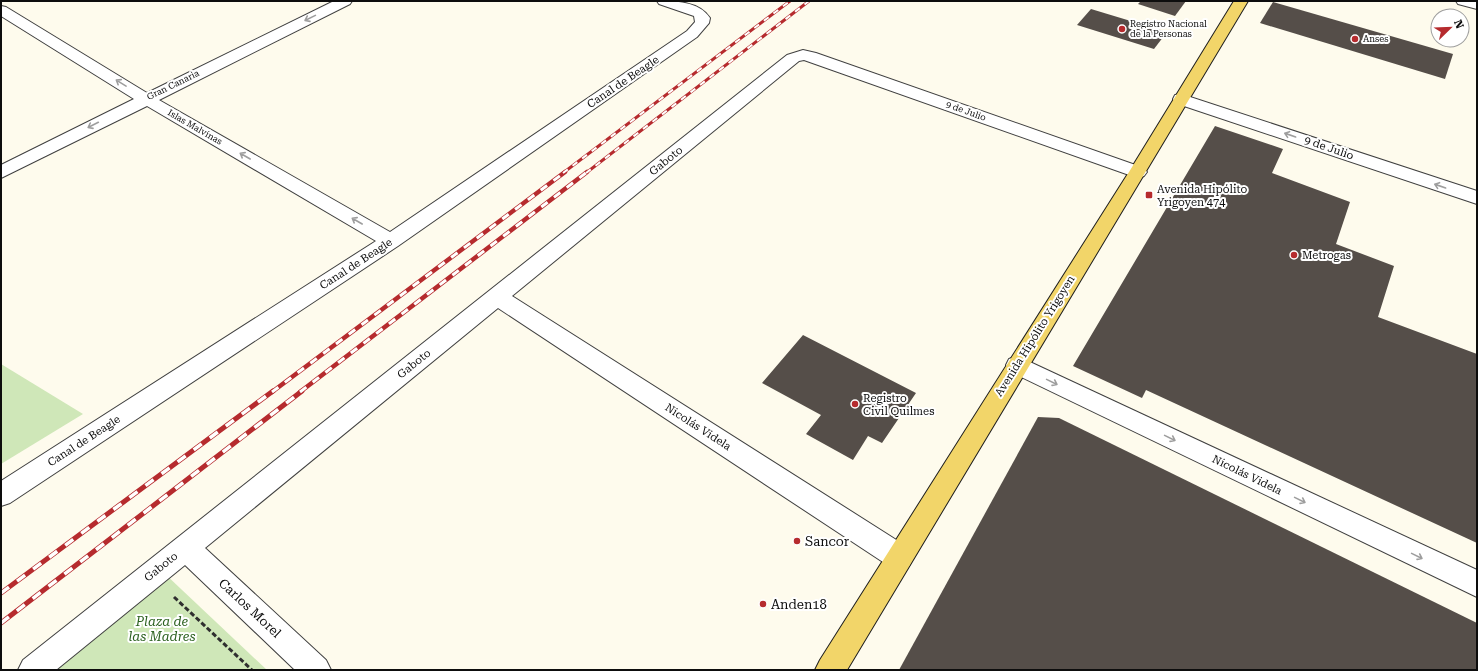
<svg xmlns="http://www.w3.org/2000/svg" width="1478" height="671" viewBox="0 0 1478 671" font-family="'Roboto Serif',serif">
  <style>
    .green { fill: #cfe7b8 }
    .building { fill: #554e49 }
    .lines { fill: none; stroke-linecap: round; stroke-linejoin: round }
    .minor-casing { stroke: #404040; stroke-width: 2 }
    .major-casing { stroke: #1e1e1e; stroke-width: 2 }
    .path { stroke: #2f2f2f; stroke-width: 3; stroke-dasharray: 5 2.5; stroke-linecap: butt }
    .minor { fill: #fff; fill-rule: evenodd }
    .major { fill: #f2d569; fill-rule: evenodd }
    .rail-far2-casing { stroke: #b62b2e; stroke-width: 3 }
    .rail-far1-casing { stroke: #b62b2e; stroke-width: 4.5 }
    .rail-casing { stroke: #b62b2e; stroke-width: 5 }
    .rail-far2 { stroke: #fff; stroke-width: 2; stroke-dasharray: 6; stroke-linecap: butt }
    .rail-far1 { stroke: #fff; stroke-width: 3; stroke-dasharray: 8; stroke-linecap: butt }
    .rail { stroke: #fff; stroke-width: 3.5; stroke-dasharray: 10; stroke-linecap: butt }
    .oneway { stroke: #9e9e9e }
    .poi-dot { fill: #b62b2e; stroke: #fff; stroke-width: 1.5 }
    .labels { text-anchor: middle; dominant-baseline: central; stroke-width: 4; stroke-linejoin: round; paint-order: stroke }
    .far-poi-label { font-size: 9px; fill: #0d0d0d; stroke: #fff; text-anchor: start }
    .far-street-label { font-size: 9px; fill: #0d0d0d; stroke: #fff }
    .street-label { font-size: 11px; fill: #0d0d0d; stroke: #fff }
    .poi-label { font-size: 11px; fill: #0d0d0d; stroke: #fff; text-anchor: start }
    .near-poi-label { font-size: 13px; fill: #0d0d0d; stroke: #fff; text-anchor: start }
    .near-street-label { font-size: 13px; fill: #0d0d0d; stroke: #fff }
    .near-park-label { font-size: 13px; font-style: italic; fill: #2c6120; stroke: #fff }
  </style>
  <rect width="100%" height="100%" fill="#fefbed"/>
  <g class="green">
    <path d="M 1,364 L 83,414 L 1,464 Z"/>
    <path d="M 163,572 L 267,670 L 52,670 Z"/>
  </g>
  <g class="building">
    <path d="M 1141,1 L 1186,1 L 1175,16 L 1138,4 Z"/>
    <path d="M 1273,2 L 1453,54 L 1445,79 L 1260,23 Z"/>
    <path d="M 1091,9 L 1167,32 L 1154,49 L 1077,25 Z"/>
    <path d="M 1215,126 L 1283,149 L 1272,173 L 1350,202 L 1336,244 L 1394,266 L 1378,317 L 1477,354 L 1477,543 L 1146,390 L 1142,398 L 1073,366 Z"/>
    <path d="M 803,335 L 916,393 L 882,443 L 868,436 L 853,460 L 806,434 L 821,415 L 762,383 Z"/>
    <path d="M 1038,417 L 1059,418 L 1477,623 L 1477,670 L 899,670 Z"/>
  </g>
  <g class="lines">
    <defs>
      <g id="minor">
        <path d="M 334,1 L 352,1 L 350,4 L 159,100 L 390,232 L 687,31 L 695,22 L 694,16 L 659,4 L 657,1 C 675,1 699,1 710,18 L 709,23 L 697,37 L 398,246 L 10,503 L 1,506 L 1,481 L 376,241 L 147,106 L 1,178 L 1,165 L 134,99 L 1,16 L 1,6 L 6,7 L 147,93 Z"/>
        <path d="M 1456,1 L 1477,1 L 1477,9 L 1458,4 Z"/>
        <path d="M 803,50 L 816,53 L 1144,168 L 1147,172 L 1144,176 L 1138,178 L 1132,176 L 804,60 L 799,61 L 512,296 L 909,548 L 913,557 L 909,566 L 899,570 L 889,566 L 498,308 L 205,548 L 326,660 L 331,670 L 295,670 L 185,565 L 56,670 L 18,670 L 23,660 L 787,55 Z"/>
        <path d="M 1181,94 L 1477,191 L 1477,204 L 1175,103 L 1173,99 L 1175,95 Z"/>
        <path d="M 1017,356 L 1477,570 L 1477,597 L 1009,371 L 1006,365 L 1009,359 Z"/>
      </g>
      <path id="major" d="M 1234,1 L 1248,1 L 847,670 L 815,670 L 820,660 L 1129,172 Z"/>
    </defs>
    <use href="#minor" class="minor-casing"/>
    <use href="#major" class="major-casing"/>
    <path class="path" d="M 174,597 L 252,670"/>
    <use href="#minor" class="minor"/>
    <use href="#major" class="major"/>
    <defs>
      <g id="rail-far2">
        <path d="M 563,173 L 790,1"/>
        <path d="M 586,173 L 809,1"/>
      </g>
      <g id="rail-far1">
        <path d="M 272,392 L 565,172"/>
        <path d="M 300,392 L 587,172"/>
      </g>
      <g id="rail">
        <path d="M 1,593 L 273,391"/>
        <path d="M 1,623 L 302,391"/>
      </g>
    </defs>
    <use href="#rail-far2" class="rail-far2-casing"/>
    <use href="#rail-far1" class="rail-far1-casing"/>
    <use href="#rail" class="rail-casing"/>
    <use href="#rail-far2" class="rail-far2"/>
    <use href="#rail-far1" class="rail-far1"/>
    <use href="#rail" class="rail"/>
  </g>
  <defs><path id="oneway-shaft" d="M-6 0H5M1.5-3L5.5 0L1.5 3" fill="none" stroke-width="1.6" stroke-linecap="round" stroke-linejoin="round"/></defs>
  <g class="oneway">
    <use href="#oneway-shaft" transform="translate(310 18) rotate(154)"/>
    <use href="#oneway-shaft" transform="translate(121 83) rotate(-148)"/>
    <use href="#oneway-shaft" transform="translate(93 125) rotate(153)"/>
    <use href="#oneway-shaft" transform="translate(1290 135) rotate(-161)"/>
    <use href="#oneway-shaft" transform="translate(245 156) rotate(-150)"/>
    <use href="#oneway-shaft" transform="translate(1440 186) rotate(-161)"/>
    <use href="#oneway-shaft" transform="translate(357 221) rotate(-150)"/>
    <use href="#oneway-shaft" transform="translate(1052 382) rotate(26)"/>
    <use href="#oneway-shaft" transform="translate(1170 438) rotate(26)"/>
    <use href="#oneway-shaft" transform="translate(1300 500) rotate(26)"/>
    <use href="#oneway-shaft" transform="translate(1417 556) rotate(26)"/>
  </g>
  <g class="poi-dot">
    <circle cx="1122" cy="29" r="4"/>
    <circle cx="1355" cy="39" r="4"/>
    <rect x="1145" y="191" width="8" height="8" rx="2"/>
    <circle cx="1294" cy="255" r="4"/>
    <circle cx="855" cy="404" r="4"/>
    <circle cx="797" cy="541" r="4"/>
    <circle cx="763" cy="604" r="4"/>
  </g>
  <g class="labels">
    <g class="far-poi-label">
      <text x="1130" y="24">Registro Nacional<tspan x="1130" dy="10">de la Personas</tspan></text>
      <text x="1363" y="39">Anses</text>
    </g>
    <g class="far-street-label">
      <text transform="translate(173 85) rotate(-26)">Gran Canaria</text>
      <text transform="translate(966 111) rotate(20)">9 de Julio</text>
      <text transform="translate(195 127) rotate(30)">Islas Malvinas</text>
    </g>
    <g class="street-label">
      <text transform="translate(623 82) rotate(-34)">Canal de Beagle</text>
      <text transform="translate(1329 148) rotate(19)">9 de Julio</text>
      <text transform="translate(666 161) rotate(-39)">Gaboto</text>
      <text transform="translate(356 264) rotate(-33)">Canal de Beagle</text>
      <text transform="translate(1035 336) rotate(-58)">Avenida Hipólito Yrigoyen</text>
      <text transform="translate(414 364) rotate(-39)">Gaboto</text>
      <text transform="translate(698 427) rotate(33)">Nicolás Videla</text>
      <text transform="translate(84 441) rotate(-33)">Canal de Beagle</text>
      <text transform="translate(1247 475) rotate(26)">Nicolás Videla</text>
      <text transform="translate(161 567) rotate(-39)">Gaboto</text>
    </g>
    <g class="poi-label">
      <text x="1157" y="189">Avenida Hipólito<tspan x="1157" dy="13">Yrigoyen 474</tspan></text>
      <text x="1302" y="255">Metrogas</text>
      <text x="863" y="398">Registro<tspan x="863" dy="13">Civil Quilmes</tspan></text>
    </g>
    <g class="near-poi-label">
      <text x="805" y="541">Sancor</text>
      <text x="771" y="604">Anden18</text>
    </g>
    <g class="near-street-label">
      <text transform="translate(250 608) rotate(43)">Carlos Morel</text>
    </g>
    <g class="near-park-label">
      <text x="162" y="621">Plaza de<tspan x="162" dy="15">las Madres</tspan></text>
    </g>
  </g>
  <rect width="1478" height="671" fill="none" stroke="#0d0d0d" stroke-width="4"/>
  <g transform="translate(1450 28) rotate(67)"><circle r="19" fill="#ffffff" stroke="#9e9e9e"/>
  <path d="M0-3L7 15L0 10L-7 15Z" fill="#b62b2e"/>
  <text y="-6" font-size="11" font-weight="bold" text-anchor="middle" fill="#0d0d0d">N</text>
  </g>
</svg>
